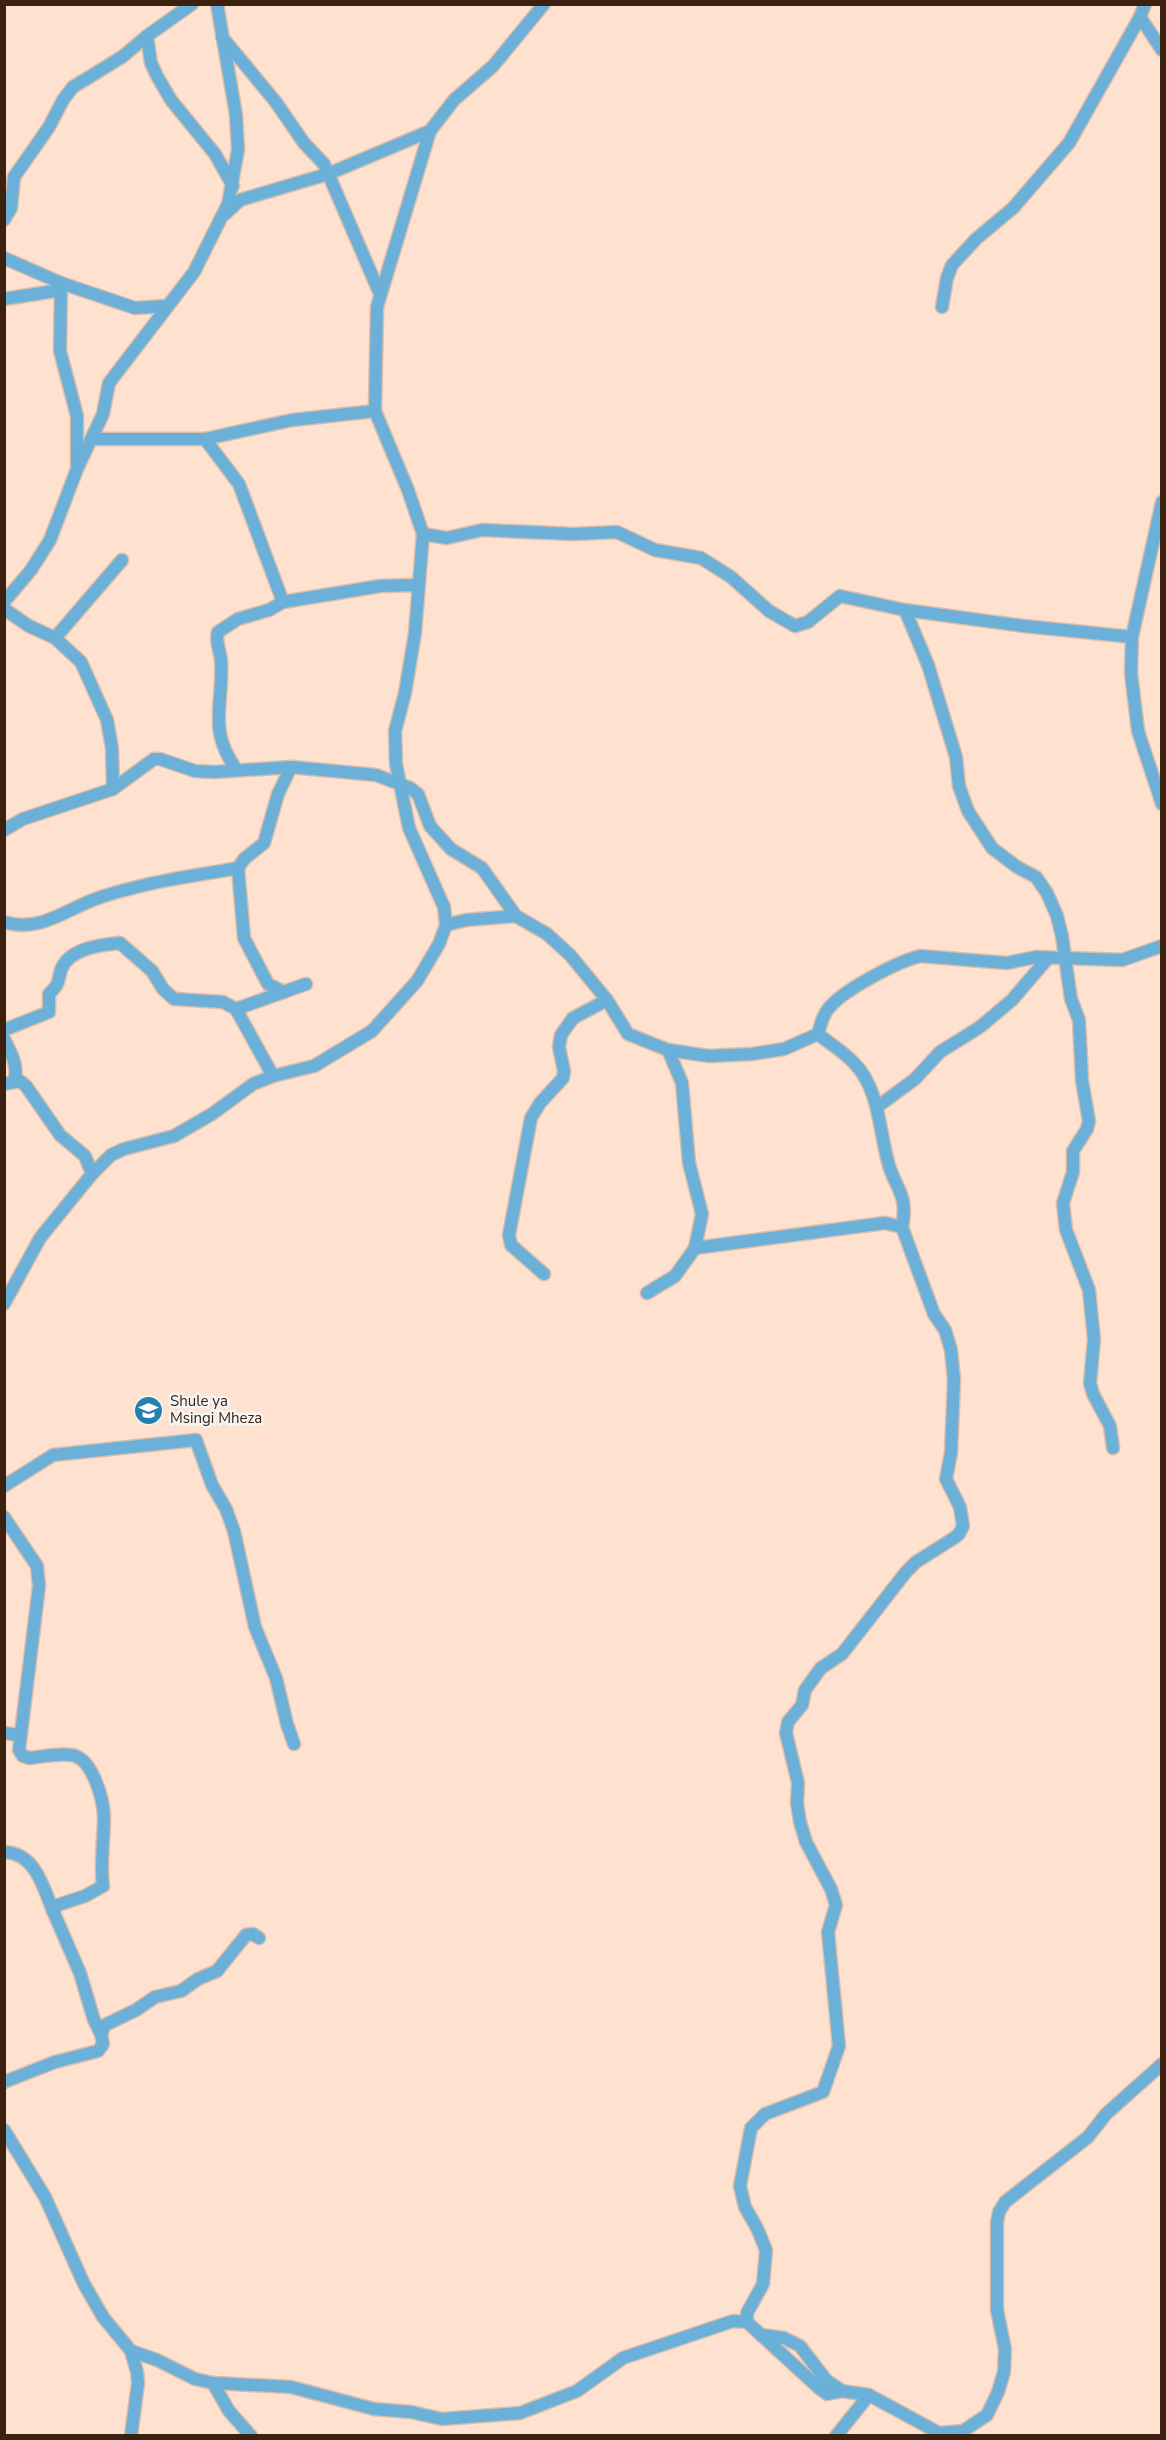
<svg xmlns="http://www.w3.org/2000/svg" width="1166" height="2440" viewBox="0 0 1166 2440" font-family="'Nunito Sans',sans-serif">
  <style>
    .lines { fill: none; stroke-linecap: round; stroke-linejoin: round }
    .minor-casing { stroke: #dbbeac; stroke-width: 15 }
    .minor { stroke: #6ab0d8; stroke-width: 12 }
    .labels { text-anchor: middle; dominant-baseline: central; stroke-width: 5; stroke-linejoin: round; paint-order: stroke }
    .poi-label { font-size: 15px; fill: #3b210e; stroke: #f5f5f5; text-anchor: start }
  </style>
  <rect width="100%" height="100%" fill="#fee1cf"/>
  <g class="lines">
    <defs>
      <g id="minor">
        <path d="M 1140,17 L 1162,50"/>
        <path d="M 147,36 L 151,63 L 157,76 L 171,100 L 215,154 L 233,186"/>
        <path d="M 222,37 L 275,101 L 304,143 L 324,164 L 380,294"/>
        <path d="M 225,214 L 240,200 L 328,174 L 430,131"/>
        <path d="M 4,220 L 11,208 L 14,177 L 49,127 L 63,100 L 73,87 L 122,57 L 147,36 L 192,4"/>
        <path d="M 4,258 L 61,283 L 135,308 L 166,306"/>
        <path d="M 61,283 L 60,351 L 77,416 L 77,465"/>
        <path d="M 4,299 L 61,290"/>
        <path d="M 942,307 L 947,278 L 952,265 L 976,239 L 1013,208 L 1069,143 L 1140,17 L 1145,4"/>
        <path d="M 93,439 L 205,439 L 292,420 L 375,411"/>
        <path d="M 205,439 L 239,484 L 283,602"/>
        <path d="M 1162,502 L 1132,637 L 1131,673 L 1138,731 L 1162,804"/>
        <path d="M 423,534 L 447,538 L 482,530 L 574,534 L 617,532 L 655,550 L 701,558 L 731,577 L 769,611 L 795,626 L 808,622 L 840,596 L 905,610 L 1024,626 L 1132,637"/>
        <path d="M 4,602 L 31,570 L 50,540 L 77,469 L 103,414 L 109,383 L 194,272 L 228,204 L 238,150 L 236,115 L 217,4"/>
        <path d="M 4,609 L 29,626 L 55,638 L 81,662 L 107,720 L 112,748 L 113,789"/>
        <path d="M 905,610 L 928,665 L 956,757 L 959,786 L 968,811 L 992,848 L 1017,867 L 1036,877 L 1047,893 L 1057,916 L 1062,936 L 1071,999 L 1079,1020 L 1082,1081 L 1089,1121 L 1087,1129 L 1073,1151 L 1073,1172 L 1063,1203 L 1066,1230 L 1089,1290 L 1094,1339 L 1090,1383 L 1093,1394 L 1110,1426 L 1113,1448"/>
        <path d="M 55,638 L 122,560"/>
        <path d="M 236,769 C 207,728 224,705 221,660 C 220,650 215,642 218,632 L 238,619 L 269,610 L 283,602 L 380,586 L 418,585"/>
        <path d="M 4,830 L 23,819 L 113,789 L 154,759 L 160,759 L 195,771 L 215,772 L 291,767 L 376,775 L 410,788 L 418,794 L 430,826 L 451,849 L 482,868 L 516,916 L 547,934 L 570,955 L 607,1000 L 628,1034 L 668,1050 L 709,1056 L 752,1054 L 784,1049 L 818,1034 C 820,1027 822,1018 826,1012 C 838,992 897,962 920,956 L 1007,963 L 1036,957 L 1122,960 L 1162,946"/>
        <path d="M 4,922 C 36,932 60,914 88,902 C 104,895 124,890 141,886 C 173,878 206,874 238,868"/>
        <path d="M 446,925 L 466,920 L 516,916"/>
        <path d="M 284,992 L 268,984 L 244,938 L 238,868 L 244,859 L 264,843 L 278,794 L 291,767"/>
        <path d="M 236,1009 L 306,984"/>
        <path d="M 4,1030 L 49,1012 L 49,994 C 60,983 57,984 61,970 C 69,948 100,945 120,943 L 152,971 L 163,989 L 174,999 L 223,1002 L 236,1009 L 273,1076"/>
        <path d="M 4,1039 C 11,1053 19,1066 14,1082"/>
        <path d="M 4,1084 L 20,1081 L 26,1086 L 60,1135 L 85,1156 L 92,1174"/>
        <path d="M 877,1107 L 915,1079 L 940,1052 L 980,1027 L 1012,1000 L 1048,958"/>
        <path d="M 695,1248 L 885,1223 L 902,1227"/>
        <path d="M 544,1274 L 511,1245 L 509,1235 L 531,1118 L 540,1103 L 563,1078 L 564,1071 L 559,1047 L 561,1035 L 573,1018 L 607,1000"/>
        <path d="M 647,1293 L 675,1276 L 695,1248 L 702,1214 L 689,1163 L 682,1083 L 668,1050"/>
        <path d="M 4,1304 L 40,1238 L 92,1174 L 111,1155 L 124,1149 L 174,1136 L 212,1114 L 253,1084 L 273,1076 L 314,1066 L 372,1031 L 417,981 L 439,944 L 446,925 L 444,907 L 409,828 L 396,764 L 395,731 L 405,693 L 415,633 L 423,534 L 408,490 L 375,411 L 377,307 L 430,131 L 454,100 L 493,66 L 544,4"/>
        <path d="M 4,1486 L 53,1455 L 196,1440 L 212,1485 L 226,1509 L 234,1531 L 255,1627 L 276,1678 L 287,1724 L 294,1744"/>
        <path d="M 4,1517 L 37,1566 L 39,1586 L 19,1750 L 23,1756 L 29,1758 C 42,1757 58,1753 71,1755 C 92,1757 103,1798 104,1816 C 104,1840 100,1862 103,1886 L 85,1896 L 58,1905 L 53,1911 L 80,1973 L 94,2020 L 101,2034"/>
        <path d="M 4,1733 L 19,1735"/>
        <path d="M 4,1852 C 35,1853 43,1886 53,1911"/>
        <path d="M 4,2082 L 55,2062 L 98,2051 L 103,2044 L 101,2034 L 105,2025 L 136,2010 L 155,1997 L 181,1991 L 198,1979 L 217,1971 L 246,1935 L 253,1934 L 259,1938"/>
        <path d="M 4,2130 L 45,2197 L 84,2284 L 103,2317 L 131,2351 L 137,2372 L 138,2383 L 131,2436"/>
        <path d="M 747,2322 L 747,2313 L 763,2284 L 766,2250 L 757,2228 L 745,2207 L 740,2186 L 751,2128 L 765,2114 L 823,2092 L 839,2046 L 828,1932 L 836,1905 L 831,1889 L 806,1842 L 800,1822 L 797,1803 L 798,1783 L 786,1733 L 788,1722 L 802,1705 L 805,1690 L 821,1668 L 842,1654 L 906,1572 L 916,1562 L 954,1538 L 959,1534 L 963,1526 L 960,1507 L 946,1479 L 951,1453 L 954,1380 L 951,1350 L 945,1330 L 934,1314 L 902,1227 C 909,1194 895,1189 888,1162 C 879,1129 879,1088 854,1063 C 844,1052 829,1043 818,1034"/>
        <path d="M 761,2335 L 784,2338 L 800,2346 L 826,2380 L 842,2391 L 869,2395 L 939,2433 L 963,2431 L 987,2415 L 998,2392 L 1004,2372 L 1005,2349 L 997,2310 L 997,2222 L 999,2212 L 1005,2202 L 1088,2137 L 1106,2114 L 1162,2064"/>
        <path d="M 131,2351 L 157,2360 L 195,2379 L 213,2383 L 291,2387 L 374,2409 L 411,2412 L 442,2419 L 520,2413 L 577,2391 L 623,2358 L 733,2321 L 747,2322 L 819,2388 L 827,2394 L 842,2391"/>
        <path d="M 213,2383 L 229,2411 L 251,2436"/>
        <path d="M 836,2436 L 869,2395"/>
      </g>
    </defs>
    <use href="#minor" class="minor-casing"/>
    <use href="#minor" class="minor"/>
  </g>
  <defs>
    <symbol id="school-disc" viewBox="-11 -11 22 22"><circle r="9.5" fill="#2480ad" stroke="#f5f5f5"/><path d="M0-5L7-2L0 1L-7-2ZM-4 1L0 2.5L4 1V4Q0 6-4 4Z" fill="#fff"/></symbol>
  </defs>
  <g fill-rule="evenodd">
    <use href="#school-disc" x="132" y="1394" width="33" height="33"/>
  </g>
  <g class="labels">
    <g class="poi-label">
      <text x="170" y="1401">Shule ya<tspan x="170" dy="17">Msingi Mheza</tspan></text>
    </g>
  </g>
  <rect width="1166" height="2440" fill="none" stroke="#3b210e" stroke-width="12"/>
</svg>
